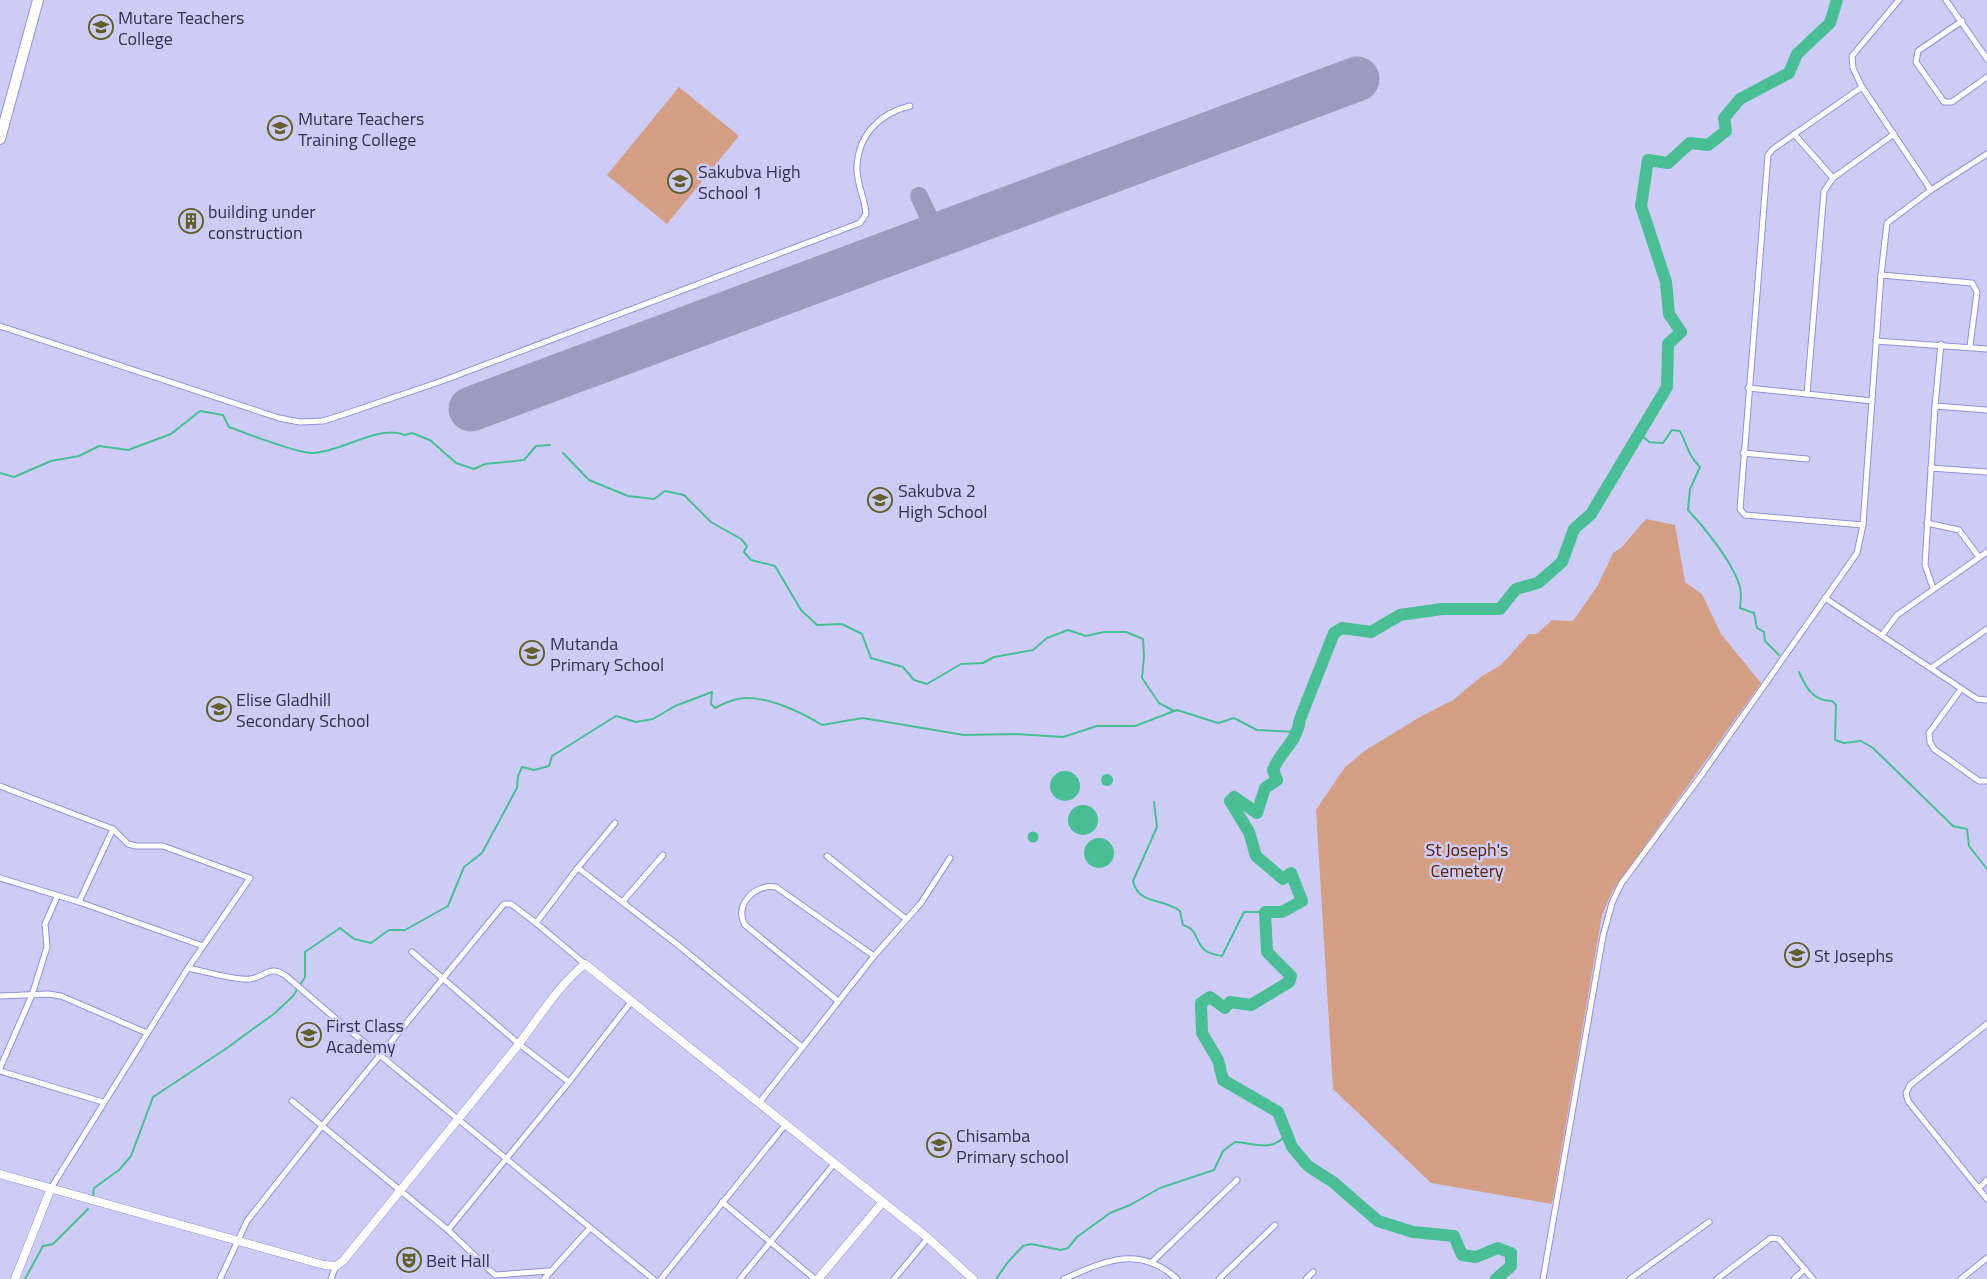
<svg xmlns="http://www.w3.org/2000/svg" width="1987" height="1279" viewBox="0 0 1987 1279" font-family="'Titillium Web',sans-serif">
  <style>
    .green { fill: #d49e85 }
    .water { fill: #49be94 }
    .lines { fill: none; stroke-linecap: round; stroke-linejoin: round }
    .stream { stroke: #49be94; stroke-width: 2 }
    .river { stroke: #49be94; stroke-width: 12 }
    .taxiway { stroke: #9c9ac1; stroke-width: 18 }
    .runway { stroke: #9c9ac1; stroke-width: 45 }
    .street-casing { stroke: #9490d5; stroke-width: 7 }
    .secondary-casing { stroke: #9490d5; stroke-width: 9 }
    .highway-casing { stroke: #9490d5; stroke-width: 12 }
    .street { stroke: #fff; stroke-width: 5 }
    .secondary { stroke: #fff; stroke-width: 8 }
    .highway { stroke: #fff; stroke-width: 10 }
    .labels { text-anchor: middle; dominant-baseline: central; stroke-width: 5; stroke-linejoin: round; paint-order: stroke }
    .poi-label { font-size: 18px; fill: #34324f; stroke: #cdccf7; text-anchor: start }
    .park-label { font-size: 18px; fill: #5a2302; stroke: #cdccf7 }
  </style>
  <rect width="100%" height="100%" fill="#cdccf7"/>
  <g class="green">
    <path d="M 679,87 L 739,136 L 667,224 L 607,175 Z"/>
    <path d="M 1646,519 L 1675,525 L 1685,582 L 1702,594 L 1721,634 L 1761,683 L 1612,892 L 1602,915 L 1552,1204 L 1431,1183 L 1333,1089 L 1316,810 L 1345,767 L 1366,750 L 1420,717 L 1453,700 L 1482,676 L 1501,665 L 1529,634 L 1537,634 L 1552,620 L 1573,621 L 1598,585 L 1613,553 L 1621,548 Z"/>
  </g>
  <g class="water">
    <circle cx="1065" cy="786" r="15"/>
    <circle cx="1107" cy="780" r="6"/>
    <circle cx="1083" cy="820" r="15"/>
    <circle cx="1033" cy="837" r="5.5"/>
    <circle cx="1099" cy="853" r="15"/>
  </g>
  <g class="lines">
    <g class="stream">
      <path d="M 1640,434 L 1649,442 L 1663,443 L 1672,430 L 1680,431 C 1688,446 1687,454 1700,467 L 1690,489 L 1688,510 C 1705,528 1729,558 1738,581 C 1742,590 1741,599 1740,608 L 1754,613 L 1757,628 L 1764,632 L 1765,641 L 1779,655"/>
      <path d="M 563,453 L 589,480 L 628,496 L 654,499 L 665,491 L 684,495 L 711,522 L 741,539 L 747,546 L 744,552 L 751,560 L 775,566 L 801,610 L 817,625 L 842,624 L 862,634 L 871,658 L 903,667 L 914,680 L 927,684 L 961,664 L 983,663 L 994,657 L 1033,650 L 1047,638 L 1068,630 L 1086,636 L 1104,632 L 1126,632 L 1143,639 L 1144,656 L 1142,678 L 1159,703 L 1174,711"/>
      <path d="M 0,473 L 14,477 L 51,461 L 79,456 L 99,446 L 128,450 L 171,434 L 200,411 L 223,415 L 229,427 C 245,433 300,454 313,453 C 342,452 379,424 405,435 L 412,433 L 430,440 L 456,463 L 474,469 L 485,464 L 524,460 L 536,446 L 550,445"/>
      <path d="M 1799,672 C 1806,688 1813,701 1832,701 L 1836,705 L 1835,740 L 1844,743 L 1861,741 L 1873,748 L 1953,826 L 1967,829 L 1969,846 L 1987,869"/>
      <path d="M 1154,802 L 1157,827 L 1133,881 C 1138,905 1164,898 1180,911 L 1183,925 C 1200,930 1194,943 1206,951 C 1210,954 1217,955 1222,956 L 1244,912 L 1265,912"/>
      <path d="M 93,1196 L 94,1188 L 119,1170 L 131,1156 L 153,1097 L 227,1048 L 275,1013 L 293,996 L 305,977 L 305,952 L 340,928 L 354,939 L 371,943 L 389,930 L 405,930 L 448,906 L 464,867 L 482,853 L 517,788 L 518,776 L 522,767 L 534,770 L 549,766 L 552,756 L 616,716 L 636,722 L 653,719 L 675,706 L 712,692 L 711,704 L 715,708 C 725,703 737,697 748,698 C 771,698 803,713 822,725 L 863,718 L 964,735 L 1016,734 L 1063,737 L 1097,726 L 1135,726 L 1177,710 L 1218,723 L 1234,718 L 1257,730 L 1298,732"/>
      <path d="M 25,1279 L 43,1246 L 53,1244 L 88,1209"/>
      <path d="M 996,1279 L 1008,1262 L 1023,1246 L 1031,1244 L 1061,1250 L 1068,1248 L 1077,1237 L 1110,1213 L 1130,1205 L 1160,1188 L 1214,1170 L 1223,1151 L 1235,1142 C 1257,1143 1271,1153 1287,1134"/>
    </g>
    <path class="river" d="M 1496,1279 L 1511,1266 L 1511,1253 L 1498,1248 L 1476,1257 L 1462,1255 L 1454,1236 L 1413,1232 L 1378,1221 L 1333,1182 L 1308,1166 L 1292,1147 L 1278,1112 L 1223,1080 L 1218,1060 L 1202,1033 L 1201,1003 L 1210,997 L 1225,1008 L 1230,1002 L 1251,1005 L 1289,982 L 1291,976 L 1267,952 L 1265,912 L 1282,912 L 1302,901 L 1291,873 L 1283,879 L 1256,856 L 1249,832 L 1230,801 L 1234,797 L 1257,813 L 1265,788 L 1277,780 L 1273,770 C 1281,750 1297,743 1300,719 L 1334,633 L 1342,628 L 1371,632 L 1400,615 L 1442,609 L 1500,609 L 1516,589 L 1538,583 L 1562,562 L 1574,529 L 1591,514 L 1667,387 L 1668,344 L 1681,332 L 1669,314 L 1666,282 L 1641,206 L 1648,160 L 1668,163 L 1690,143 L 1708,145 L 1726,131 L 1724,118 L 1740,99 L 1789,73 L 1797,54 L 1830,23 L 1837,0"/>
    <path class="taxiway" d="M 919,196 L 937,235"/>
    <path class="runway" d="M 471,409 L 1357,79"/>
    <defs>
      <g id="street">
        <path d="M 1946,0 L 1987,59"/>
        <path d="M 1962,21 L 1918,51 L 1916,62 L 1944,102 L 1952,102 L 1987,77"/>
        <path d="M 1862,87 L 1853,68 L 1852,56 L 1899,0"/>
        <path d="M 1794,134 L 1833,178"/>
        <path d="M 1881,275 L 1972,283 L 1977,292 L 1970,346"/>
        <path d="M 0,326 L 279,418 L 300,422 L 323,421 L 342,415 L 442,381 L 860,223 L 866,214 C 865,198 856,183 857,167 C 858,135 880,113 910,106"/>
        <path d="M 1876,341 L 1987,349"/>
        <path d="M 1748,388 L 1807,394"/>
        <path d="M 1872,401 L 1807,394 L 1824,191 L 1833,178 L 1894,134"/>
        <path d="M 1935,406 L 1941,344"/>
        <path d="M 1743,453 L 1807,459"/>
        <path d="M 1931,468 L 1987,472"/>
        <path d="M 1927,523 L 1959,530 L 1979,557"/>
        <path d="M 1863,525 L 1745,515 L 1740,509 L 1768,155 L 1773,149 L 1862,87 L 1931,190"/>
        <path d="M 1933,588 L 1925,565 L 1935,406 L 1987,410"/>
        <path d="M 1825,598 L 1977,699 L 1987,700"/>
        <path d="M 1882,635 L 1897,615 L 1987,552"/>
        <path d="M 1931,668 L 1987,629"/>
        <path d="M 1961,689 L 1929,733 L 1930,742 L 1934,749 L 1979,781 L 1987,781"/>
        <path d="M 0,786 L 113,829 L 128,844 L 136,846 L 163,846 L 250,878 L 188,968 L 51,1188"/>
        <path d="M 827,856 L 906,919"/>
        <path d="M 578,868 L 678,945 L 802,1047"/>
        <path d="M 0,878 L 79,902 L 203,946"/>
        <path d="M 79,902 L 113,829"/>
        <path d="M 624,903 L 624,900 L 663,855"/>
        <path d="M 412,952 L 519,1044 L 569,1082"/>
        <path d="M 585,964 L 536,923 L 576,870 L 615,823"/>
        <path d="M 188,968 C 203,971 237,981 250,979 C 266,977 269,964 286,976 L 343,1025 L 653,1279"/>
        <path d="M 0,996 L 48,994 L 61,996 L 147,1033"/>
        <path d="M 838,1001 L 745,925 C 733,905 756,883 776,887 L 874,956"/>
        <path d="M 1987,1024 L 1910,1085 L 1906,1093 L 1908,1101 L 1987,1199"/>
        <path d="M 0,1068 L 32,995 L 47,947 L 45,924 L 57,897"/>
        <path d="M 0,1071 L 103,1102"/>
        <path d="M 292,1101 L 448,1230 L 569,1082 L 631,1002"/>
        <path d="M 759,1103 L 874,956 L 921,903 L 950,858"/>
        <path d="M 1979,1188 L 1987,1180"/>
        <path d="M 722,1202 L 815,1279"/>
        <path d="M 448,1230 L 495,1275 L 549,1271"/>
        <path d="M 1153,1261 L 1237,1180"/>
        <path d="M 220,1279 L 247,1221 L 322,1126 L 504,904 L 511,904 L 536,923"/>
        <path d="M 331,1279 L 336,1266"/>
        <path d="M 544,1279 L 590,1228"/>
        <path d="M 661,1279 L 786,1124"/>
        <path d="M 740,1279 L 834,1164"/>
        <path d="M 894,1279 L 928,1238"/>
        <path d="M 1064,1279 C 1105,1261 1139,1244 1177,1279"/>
        <path d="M 1219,1279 L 1275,1225"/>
        <path d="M 1306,1279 L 1313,1272"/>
        <path d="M 1543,1279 L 1603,936 L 1612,903 L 1621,884 L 1700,777 L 1857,553 L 1863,525 L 1881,275 L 1887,223 L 1931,190 L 1987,154"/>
        <path d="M 1630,1279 L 1709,1222"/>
        <path d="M 1717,1279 L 1771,1238 L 1779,1239 L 1813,1279"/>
        <path d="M 1794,1279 L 1805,1269"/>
        <path d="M 1961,1279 L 1987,1258"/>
      </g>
      <g id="secondary">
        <path d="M 0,1174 L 324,1265 L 336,1266 L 343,1261 L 519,1044 C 539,1017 559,985 585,964 L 928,1238 L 973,1279"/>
        <path d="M 15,1279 L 51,1188"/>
        <path d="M 818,1279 L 882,1203"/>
      </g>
      <path id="highway" d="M 0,139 L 38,0"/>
    </defs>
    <use href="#street" class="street-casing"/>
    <use href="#secondary" class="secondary-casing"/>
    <use href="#highway" class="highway-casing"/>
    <use href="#street" class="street"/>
    <use href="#secondary" class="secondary"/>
    <use href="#highway" class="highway"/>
  </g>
  <defs>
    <symbol id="university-ring" viewBox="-11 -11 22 22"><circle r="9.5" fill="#cdccf7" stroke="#615f2b" stroke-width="1.5"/><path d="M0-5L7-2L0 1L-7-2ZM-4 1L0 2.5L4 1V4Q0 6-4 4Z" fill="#615f2b"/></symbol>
    <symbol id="school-ring" viewBox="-11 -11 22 22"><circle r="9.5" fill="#cdccf7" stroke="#615f2b" stroke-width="1.5"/><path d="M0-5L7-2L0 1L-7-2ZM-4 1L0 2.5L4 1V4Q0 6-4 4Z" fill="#615f2b"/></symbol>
    <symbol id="building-ring" viewBox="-11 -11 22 22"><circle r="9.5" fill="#cdccf7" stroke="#615f2b" stroke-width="1.5"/><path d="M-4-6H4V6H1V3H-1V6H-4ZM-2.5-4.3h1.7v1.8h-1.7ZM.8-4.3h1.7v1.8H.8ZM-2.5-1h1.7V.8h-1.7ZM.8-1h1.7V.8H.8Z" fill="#615f2b"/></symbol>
    <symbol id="theatre-ring" viewBox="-11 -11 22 22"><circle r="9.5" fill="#cdccf7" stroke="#615f2b" stroke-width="1.5"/><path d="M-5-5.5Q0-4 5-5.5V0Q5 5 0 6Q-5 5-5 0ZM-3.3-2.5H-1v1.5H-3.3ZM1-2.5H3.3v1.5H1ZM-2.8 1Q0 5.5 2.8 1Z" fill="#615f2b"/></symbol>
  </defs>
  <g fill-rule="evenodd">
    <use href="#university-ring" x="87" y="13" width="28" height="28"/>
    <use href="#university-ring" x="266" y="114" width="28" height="28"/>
    <use href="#school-ring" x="666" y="167" width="28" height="28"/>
    <use href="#building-ring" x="177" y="207" width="28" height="28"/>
    <use href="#school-ring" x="866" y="486" width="28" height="28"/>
    <use href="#school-ring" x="518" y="639" width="28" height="28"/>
    <use href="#school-ring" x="205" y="695" width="28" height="28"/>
    <use href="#university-ring" x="1783" y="941" width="28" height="28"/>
    <use href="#school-ring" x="295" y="1021" width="28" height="28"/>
    <use href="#school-ring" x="925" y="1131" width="28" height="28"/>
    <use href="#theatre-ring" x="395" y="1246" width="28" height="28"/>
  </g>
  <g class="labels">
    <g class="poi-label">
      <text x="118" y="17">Mutare Teachers<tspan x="118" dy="21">College</tspan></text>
      <text x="298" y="118">Mutare Teachers<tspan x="298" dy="21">Training College</tspan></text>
      <text x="698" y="171">Sakubva High<tspan x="698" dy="21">School 1</tspan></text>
      <text x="208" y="211">building under<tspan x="208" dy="21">construction</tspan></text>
      <text x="898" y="490">Sakubva 2<tspan x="898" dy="21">High School</tspan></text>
      <text x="550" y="643">Mutanda<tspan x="550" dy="21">Primary School</tspan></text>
      <text x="236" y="699">Elise Gladhill<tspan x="236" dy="21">Secondary School</tspan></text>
      <text x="1814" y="955">St Josephs</text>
      <text x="326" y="1025">First Class<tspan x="326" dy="21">Academy</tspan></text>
      <text x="956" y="1135">Chisamba<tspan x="956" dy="21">Primary school</tspan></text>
      <text x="426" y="1260">Beit Hall</text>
    </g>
    <g class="park-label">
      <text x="1467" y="849">St Joseph's<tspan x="1467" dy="21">Cemetery</tspan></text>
    </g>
  </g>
</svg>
